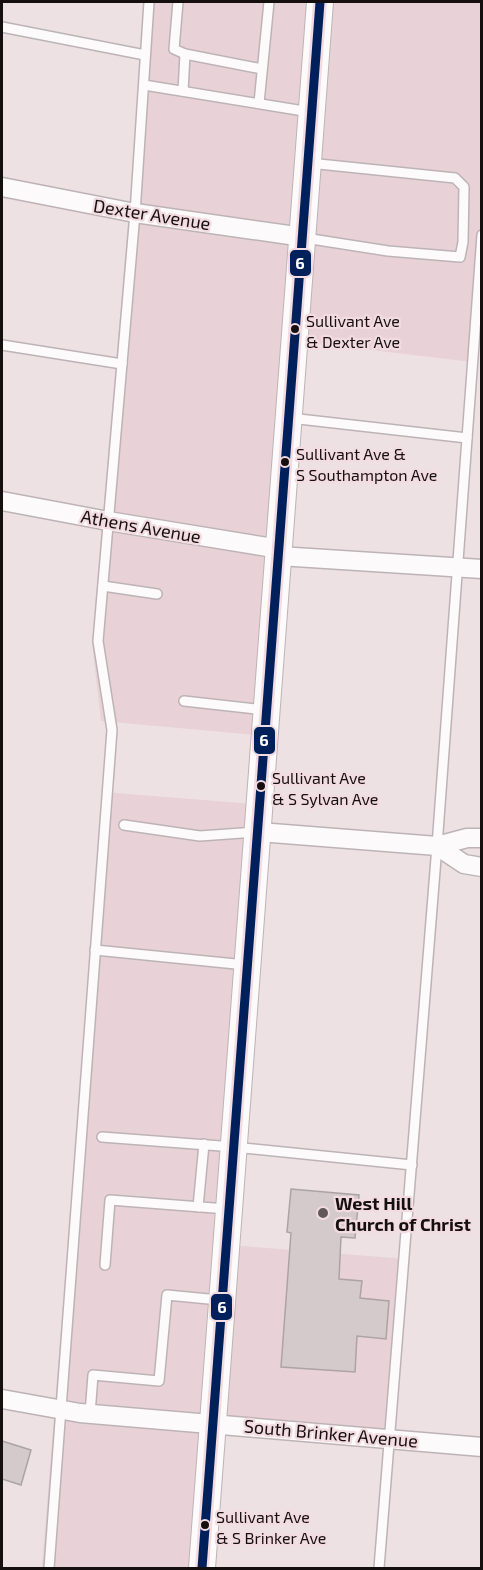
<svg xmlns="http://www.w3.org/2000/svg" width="483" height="1570" viewBox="0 0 483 1570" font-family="'Exo 2',sans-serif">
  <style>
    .built { fill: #e8d2d7 }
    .building { fill: #d4cacc; stroke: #aca3a5; stroke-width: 1.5 }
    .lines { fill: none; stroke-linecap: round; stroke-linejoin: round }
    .service-casing { stroke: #bdb3b6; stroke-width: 12 }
    .minor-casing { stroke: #bdb3b6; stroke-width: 21 }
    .secondary-casing { stroke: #bdb3b6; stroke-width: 28 }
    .service { stroke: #fcfafb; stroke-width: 9 }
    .minor { stroke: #fcfafb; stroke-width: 18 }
    .secondary { stroke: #fcfafb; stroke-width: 26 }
    .bus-1-casing { stroke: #f2dce1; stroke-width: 14 }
    .bus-1 { stroke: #00205b; stroke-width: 9 }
    .bus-dot { fill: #160f10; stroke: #f2dce1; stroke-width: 2 }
    .poi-dot { fill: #61585a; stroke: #f2dce1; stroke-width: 2 }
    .labels { text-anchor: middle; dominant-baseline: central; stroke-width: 4.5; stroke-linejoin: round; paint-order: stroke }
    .bus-label { font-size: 16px; fill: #160f10; stroke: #f2dce1; text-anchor: start }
    .street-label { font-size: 18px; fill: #160f10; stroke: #f2dce1 }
    .poi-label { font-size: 18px; font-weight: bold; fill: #160f10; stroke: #f2dce1; text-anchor: start }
    .line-badge { stroke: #f2dce1; stroke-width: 2 }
    .badge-label { font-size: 16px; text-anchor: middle; font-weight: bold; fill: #fff }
  </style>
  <rect width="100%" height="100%" fill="#ede1e4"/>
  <g class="built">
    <path d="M 144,2 L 481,2 L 482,237 L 472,362 L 304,342 L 268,736 L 101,721 L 92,643 L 131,189 Z"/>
    <path d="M 104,792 L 264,805 L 230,1245 L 408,1259 L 394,1445 L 217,1431 L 206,1568 L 42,1568 Z"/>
  </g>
  <g class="building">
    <path d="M 291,1189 L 359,1195 L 355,1238 L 341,1237 L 339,1279 L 362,1281 L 360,1298 L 389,1301 L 386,1339 L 357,1336 L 355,1372 L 281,1367 L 291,1233 L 287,1232 Z"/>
    <path d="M 2,1441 L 31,1450 L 21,1485 L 2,1479 Z"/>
  </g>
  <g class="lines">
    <defs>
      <g id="service">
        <path d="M 178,2 L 174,49 L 185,54 L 262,69"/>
        <path d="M 2,27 L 145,55"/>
        <path d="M 144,85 L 310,112"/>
        <path d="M 183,91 L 185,54"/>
        <path d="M 259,103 L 269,2"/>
        <path d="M 305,238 L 388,251 L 460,257 L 463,242 L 464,187 L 455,178 L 309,163"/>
        <path d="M 2,345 L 122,364"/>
        <path d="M 290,418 L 467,438"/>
        <path d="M 103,586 L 157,594"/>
        <path d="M 184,701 L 265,710"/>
        <path d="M 124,825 L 200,836 L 256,832"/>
        <path d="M 95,950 L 246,965"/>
        <path d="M 102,1137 L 234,1147 L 412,1165"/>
        <path d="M 198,1207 L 204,1144"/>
        <path d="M 105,1265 L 110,1200 L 227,1209"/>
        <path d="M 90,1414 L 93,1375 L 159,1381 L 167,1295 L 219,1300"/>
        <path d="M 49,1568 L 112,730 L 98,641 L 135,213 L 149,2"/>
        <path d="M 379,1568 L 437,846 L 482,235"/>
      </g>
      <g id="minor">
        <path d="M 2,187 L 135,213 L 303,237"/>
        <path d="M 2,501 L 108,521 L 280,549"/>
        <path d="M 279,556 L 482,569"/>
        <path d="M 259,832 L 437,846 L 467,838 L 482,838"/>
        <path d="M 437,846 L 464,864 L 482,867"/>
        <path d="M 2,1399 L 80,1413 L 482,1447"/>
      </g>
      <path id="secondary" d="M 202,1568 L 320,2"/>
    </defs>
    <use href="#service" class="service-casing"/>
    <use href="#minor" class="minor-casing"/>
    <use href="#secondary" class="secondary-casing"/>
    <use href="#service" class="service"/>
    <use href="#minor" class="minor"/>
    <use href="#secondary" class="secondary"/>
    <defs>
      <path id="bus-1" d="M 202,1568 L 320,2"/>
    </defs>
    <use href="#bus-1" class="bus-1-casing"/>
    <use href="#bus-1" class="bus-1"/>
  </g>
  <g class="bus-dot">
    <circle cx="295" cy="329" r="5"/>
    <circle cx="285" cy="462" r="5"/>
    <circle cx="261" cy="786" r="5"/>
    <circle cx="205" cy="1525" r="5"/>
  </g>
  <circle class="poi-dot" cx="323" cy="1213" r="6"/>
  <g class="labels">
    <g class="bus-label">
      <text x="306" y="320">Sullivant Ave<tspan x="306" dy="21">&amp; Dexter Ave</tspan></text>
      <text x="296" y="453">Sullivant Ave &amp;<tspan x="296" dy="21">S Southampton Ave</tspan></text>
      <text x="272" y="777">Sullivant Ave<tspan x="272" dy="21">&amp; S Sylvan Ave</tspan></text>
      <text x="216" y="1516">Sullivant Ave<tspan x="216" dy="21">&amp; S Brinker Ave</tspan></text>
    </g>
    <g class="street-label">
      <text transform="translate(152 214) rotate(9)">Dexter Avenue</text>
      <text transform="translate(141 526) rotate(10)">Athens Avenue</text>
      <text transform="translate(331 1433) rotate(5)">South Brinker Avenue</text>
    </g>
    <g class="poi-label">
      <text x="335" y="1203">West Hill<tspan x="335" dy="21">Church of Christ</tspan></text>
    </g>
  </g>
  <g class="line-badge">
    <rect x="289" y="249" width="23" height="28" rx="6" fill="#00205b"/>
    <rect x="253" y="726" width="23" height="29" rx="6" fill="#00205b"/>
    <rect x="210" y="1293" width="23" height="28" rx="6" fill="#00205b"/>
  </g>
  <g class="badge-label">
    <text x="300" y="269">6</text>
    <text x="264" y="746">6</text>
    <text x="222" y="1313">6</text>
  </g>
  <rect width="483" height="1570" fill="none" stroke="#160f10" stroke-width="6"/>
</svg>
